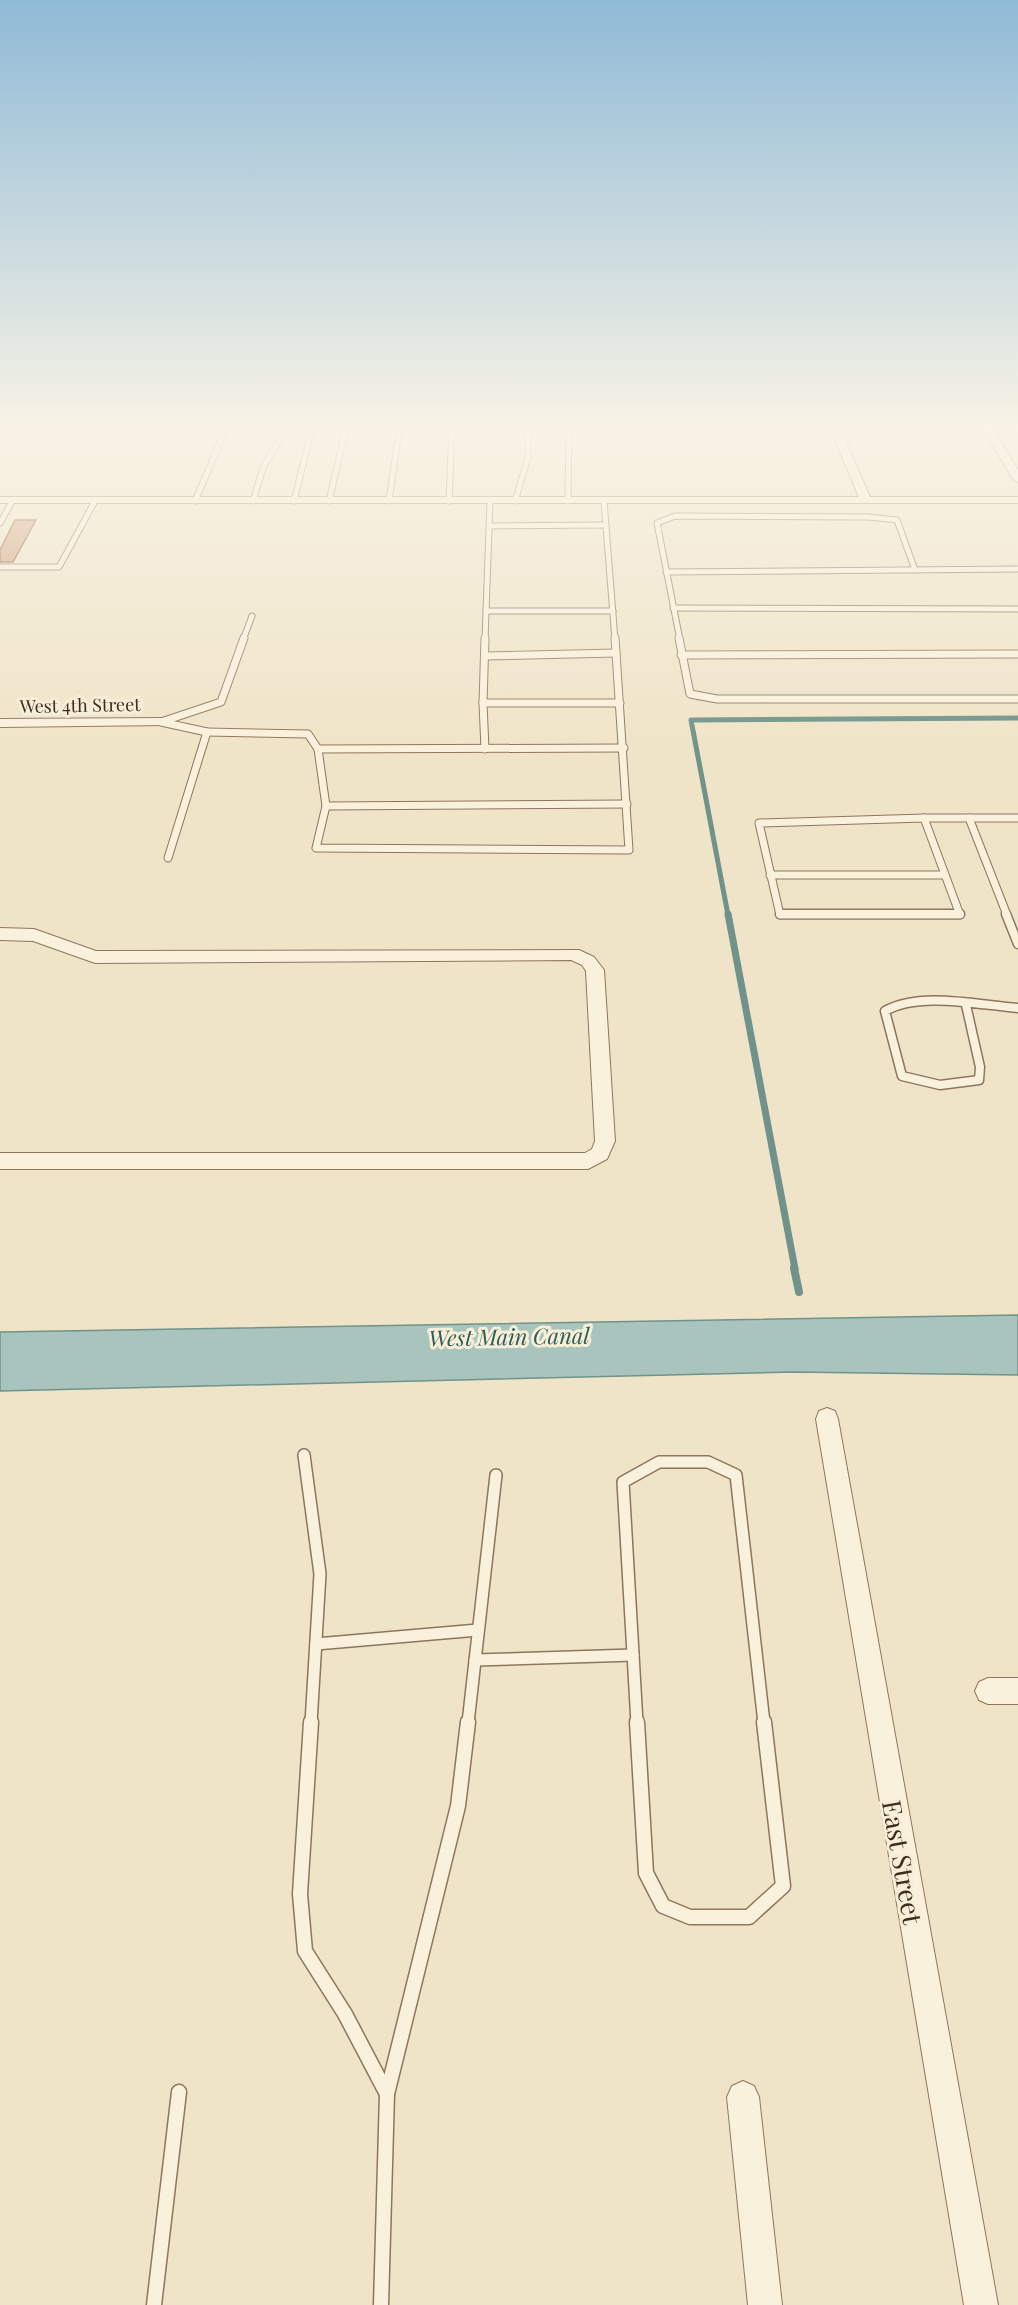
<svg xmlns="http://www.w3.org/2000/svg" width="1018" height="2305" viewBox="0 0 1018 2305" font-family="'Playfair Display',serif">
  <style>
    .water { fill: #a9c4bc; stroke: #6f938a; stroke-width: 1.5 }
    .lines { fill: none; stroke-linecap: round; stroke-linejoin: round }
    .stream-far2 { stroke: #6f938a; stroke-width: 5 }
    .stream-far1 { stroke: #6f938a; stroke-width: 7 }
    .stream { stroke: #6f938a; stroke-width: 8 }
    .building { fill: #cf9f7d; stroke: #8d5f41; stroke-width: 1.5 }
    .service-far4-casing { stroke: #8d765c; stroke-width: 7 }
    .service-far3-casing { stroke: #8d765c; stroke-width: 9 }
    .service-far2-casing { stroke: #8d765c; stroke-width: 11 }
    .service-far1-casing { stroke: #8d765c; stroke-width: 14 }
    .service-casing { stroke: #8d765c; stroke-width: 17 }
    .minor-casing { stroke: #8d765c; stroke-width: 2 }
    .service-far4 { stroke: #faf1dc; stroke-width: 5 }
    .service-far3 { stroke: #faf1dc; stroke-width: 7 }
    .service-far2 { stroke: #faf1dc; stroke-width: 8 }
    .service-far1 { stroke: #faf1dc; stroke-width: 11 }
    .service { stroke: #faf1dc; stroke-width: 14 }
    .minor { fill: #faf1dc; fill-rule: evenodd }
    .labels { text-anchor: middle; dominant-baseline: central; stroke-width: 6; stroke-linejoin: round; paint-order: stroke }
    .far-street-label { font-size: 18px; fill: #3d2e20; stroke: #f7eed8 }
    .water-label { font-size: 22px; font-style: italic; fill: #2f5d5a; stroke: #f7eed8 }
    .near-street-label { font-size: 26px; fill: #3d2e20; stroke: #f7eed8 }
  </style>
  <rect width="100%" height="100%" fill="#f0e4c8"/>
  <path class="water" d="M 1018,1315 L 1018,1375 L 793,1372 L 0,1391 L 0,1332 Z"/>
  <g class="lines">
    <path class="stream-far2" d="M 728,915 L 691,720 L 1018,718"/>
    <path class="stream-far1" d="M 728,914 L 795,1269"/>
    <path class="stream" d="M 794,1268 L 799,1292"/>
  </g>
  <path class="building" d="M 15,520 L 36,520 L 13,562 L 0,562 L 0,550 Z"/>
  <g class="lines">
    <defs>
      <g id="service-far4">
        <path d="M 195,501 L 228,424"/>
        <path d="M 253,501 L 263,468 L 288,424"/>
        <path d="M 294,501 L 311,432"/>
        <path d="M 329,501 L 347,424"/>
        <path d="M 389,501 L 400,424"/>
        <path d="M 449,501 L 452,424"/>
        <path d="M 515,501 L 528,458 L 528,424"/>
        <path d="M 568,501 L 569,424"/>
        <path d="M 604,501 L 615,640"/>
        <path d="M 0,523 L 13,500"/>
        <path d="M 490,526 L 606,525"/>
        <path d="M 0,567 L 59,567 L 95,501"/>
        <path d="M 666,572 L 1018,569"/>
        <path d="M 673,608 L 1018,609"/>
        <path d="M 486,611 L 613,611"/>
        <path d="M 243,640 L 252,616"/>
        <path d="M 485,640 L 490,501"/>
        <path d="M 680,640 L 657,523 L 675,516 L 868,517 L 897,520 L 915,570"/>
      </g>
      <g id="service-far3">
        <path d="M 485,638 L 483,703 L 620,703"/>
        <path d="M 679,638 L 690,694 L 717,699 L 1018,699"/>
        <path d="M 681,655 L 1018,654"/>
        <path d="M 485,656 L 616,653"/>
        <path d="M 483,703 L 485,749"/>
        <path d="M 207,732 L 308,734 L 318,749 L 326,806 L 316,848 L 629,850 L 615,638"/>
        <path d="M 318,749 L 624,748"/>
        <path d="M 326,806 L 627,804"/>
        <path d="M 924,818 L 1018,818"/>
        <path d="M 924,818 L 960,915 L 780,915 L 759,823 Z"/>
        <path d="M 969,818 L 1007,915"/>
        <path d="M 168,858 L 207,732 L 161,722 L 221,702 L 244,638"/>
        <path d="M 770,875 L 945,875"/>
      </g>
      <g id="service-far2">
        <path d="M 780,914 L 960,914"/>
        <path d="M 1006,914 L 1018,944"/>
        <path d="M 966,1005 L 980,1067 L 979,1080 L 940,1085 L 902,1076 L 885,1011 C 920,991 978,1005 1018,1008"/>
      </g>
      <g id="service-far1">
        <path d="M 304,1455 L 320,1574 L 311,1723"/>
        <path d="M 316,1644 L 478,1630"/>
        <path d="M 475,1660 L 633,1655"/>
        <path d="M 468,1723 L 496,1475"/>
        <path d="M 637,1723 L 623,1482 L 659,1462 L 708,1462 L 736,1475 L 764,1723"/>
      </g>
      <g id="service">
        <path d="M 311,1722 L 300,1894 L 305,1951 L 345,2014 L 387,2094"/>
        <path d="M 637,1722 L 646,1873 L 663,1906 L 690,1917 L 749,1917 L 783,1886 L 764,1722"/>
        <path d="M 154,2305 L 179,2092"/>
        <path d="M 381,2305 L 387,2094 L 458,1806 L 468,1722"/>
      </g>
      <g id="minor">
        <path d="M 980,424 L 990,424 L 1018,470 L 1018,482 L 1013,479 Z"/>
        <path d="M 840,437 L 845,440 L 870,497 L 1018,497 L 1018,503 L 0,503 L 0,497 L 859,497 L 835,440 Z"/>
        <path d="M 161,718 L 168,722 L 166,725 L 0,727 L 0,719 Z"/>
        <path d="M 0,928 L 34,929 L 96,951 L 579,950 L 594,957 L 604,970 L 615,1141 L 607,1159 L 588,1169 L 0,1169 L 0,1153 L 585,1153 L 592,1149 L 595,1141 L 586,971 L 582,965 L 571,960 L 95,963 L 33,941 L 0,940 Z"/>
        <path d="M 827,1408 L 835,1411 L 838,1419 L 998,2305 L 964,2305 L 816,1419 L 819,1411 Z"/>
        <path d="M 988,1678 L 1018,1678 L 1018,1704 L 988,1704 L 979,1700 L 975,1691 L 979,1682 Z"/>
        <path d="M 743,2081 L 754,2086 L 759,2097 L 782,2305 L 748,2305 L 727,2097 L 732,2086 Z"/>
      </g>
    </defs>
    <use href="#service-far4" class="service-far4-casing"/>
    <use href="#service-far3" class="service-far3-casing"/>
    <use href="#service-far2" class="service-far2-casing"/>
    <use href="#service-far1" class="service-far1-casing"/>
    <use href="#service" class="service-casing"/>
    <use href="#minor" class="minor-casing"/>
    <use href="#service-far4" class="service-far4"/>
    <use href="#service-far3" class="service-far3"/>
    <use href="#service-far2" class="service-far2"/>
    <use href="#service-far1" class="service-far1"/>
    <use href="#service" class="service"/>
    <use href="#minor" class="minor"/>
  </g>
  <linearGradient id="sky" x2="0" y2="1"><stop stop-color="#8fbad6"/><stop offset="0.57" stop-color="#f8f3e6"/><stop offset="1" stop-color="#f8f3e6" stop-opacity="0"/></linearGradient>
  <rect width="1018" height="747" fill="url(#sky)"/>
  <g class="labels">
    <g class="far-street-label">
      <text transform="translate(80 705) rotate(-1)">West 4th Street</text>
    </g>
    <g class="water-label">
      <text transform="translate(509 1336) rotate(-1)">West Main Canal</text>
    </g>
    <g class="near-street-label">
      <text transform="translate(903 1862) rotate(80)">East Street</text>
    </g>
  </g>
</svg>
